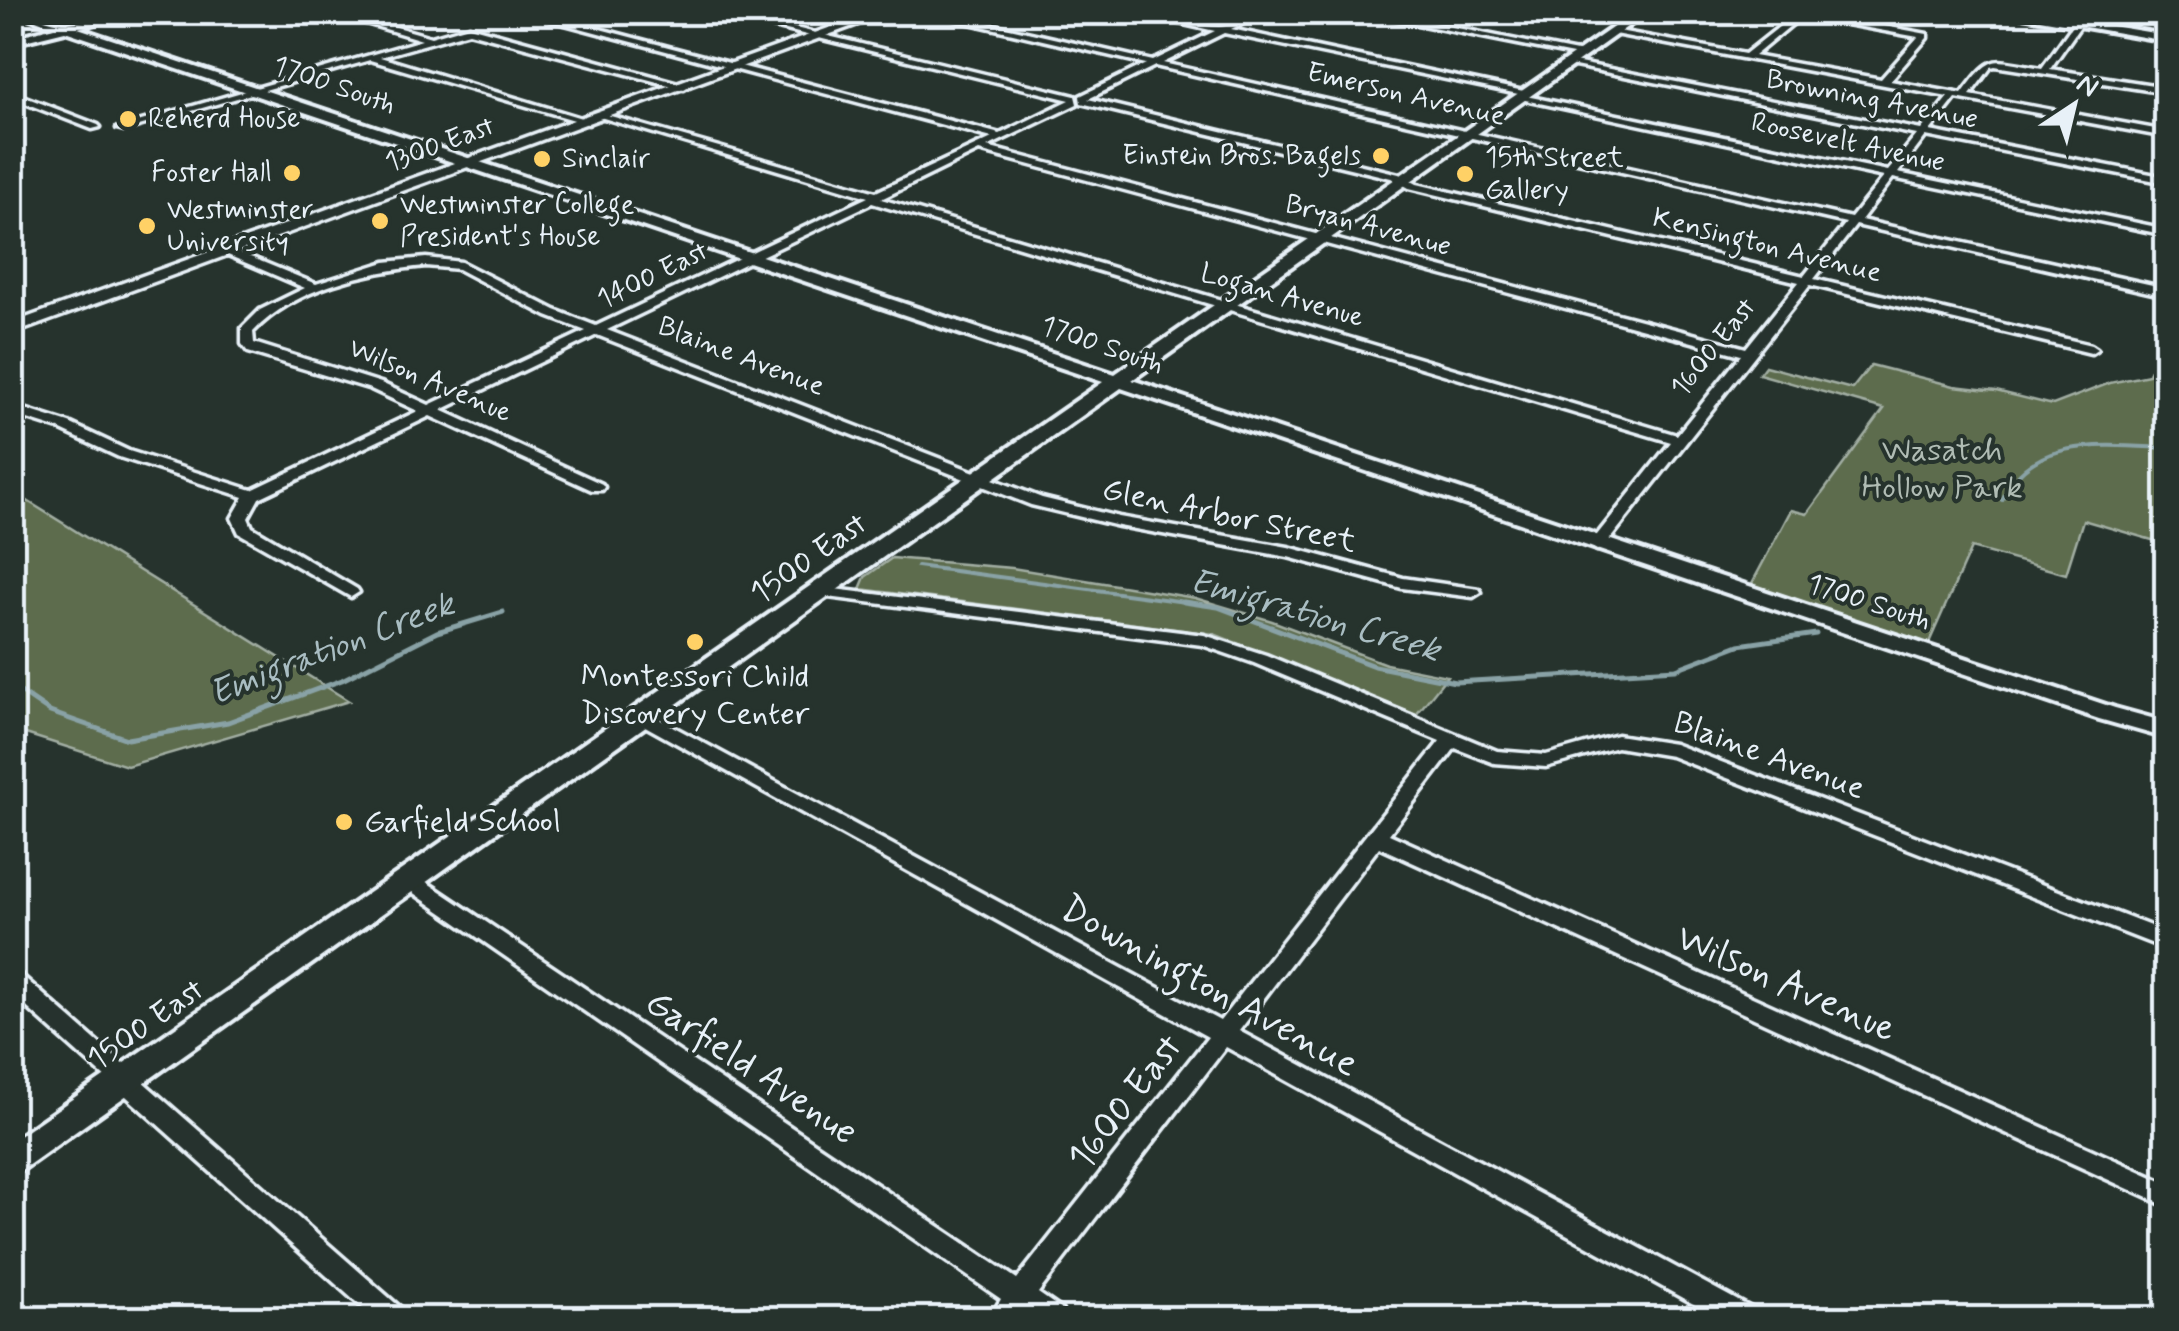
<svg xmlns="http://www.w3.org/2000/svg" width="2179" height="1331" viewBox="0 0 2179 1331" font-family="Mynerve,sans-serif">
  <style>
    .green { fill: #5d6c4e; stroke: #a2aea3; stroke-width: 2.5 }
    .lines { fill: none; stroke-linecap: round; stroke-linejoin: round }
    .stream-far1 { stroke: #89a2a6; stroke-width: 4 }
    .stream { stroke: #89a2a6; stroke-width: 5 }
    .minor-casing { stroke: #e8f1f8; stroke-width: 7 }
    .tertiary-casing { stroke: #e8f1f8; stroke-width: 8 }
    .secondary-casing { stroke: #e8f1f8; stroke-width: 7 }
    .minor { fill: #26332d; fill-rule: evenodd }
    .tertiary { fill: #26332d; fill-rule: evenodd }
    .secondary { fill: #26332d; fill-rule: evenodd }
    .poi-dot { fill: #ffd166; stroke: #26332d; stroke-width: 4 }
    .labels { text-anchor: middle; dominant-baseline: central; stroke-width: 8; stroke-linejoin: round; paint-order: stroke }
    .far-street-label { font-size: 28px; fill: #e8f1f8; stroke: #26332d }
    .far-poi-label { font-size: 28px; fill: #e8f1f8; stroke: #26332d; text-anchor: start }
    .park-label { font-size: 32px; fill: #b0bcb4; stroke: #26332d }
    .street-label { font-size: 32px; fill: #e8f1f8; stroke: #26332d }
    .poi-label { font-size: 32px; fill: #e8f1f8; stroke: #26332d }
    .water-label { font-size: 35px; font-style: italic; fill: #a9bdc2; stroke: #26332d }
    .near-street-label { font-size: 38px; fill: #e8f1f8; stroke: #26332d }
  </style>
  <rect width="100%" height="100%" fill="#26332d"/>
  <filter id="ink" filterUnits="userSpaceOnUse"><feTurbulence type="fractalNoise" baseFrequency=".01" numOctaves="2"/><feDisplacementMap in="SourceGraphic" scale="20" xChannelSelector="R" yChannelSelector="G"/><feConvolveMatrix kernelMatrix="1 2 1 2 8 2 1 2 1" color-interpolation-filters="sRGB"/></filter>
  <g filter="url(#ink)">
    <g class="green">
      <path d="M 2164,330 L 2166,544 L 2083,520 L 2066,574 L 1971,548 L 1928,645 L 1750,587 L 1791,510 L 1807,514 L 1884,409 L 1759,374 L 1765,366 L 1852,389 L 1871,365 L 1954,386 L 1996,391 L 2053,405 L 2110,383 L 2149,375 Z"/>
      <path d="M 13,492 L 349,701 L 127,766 L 13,730 Z"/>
      <path d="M 892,558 L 1012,568 L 1195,598 L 1272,621 L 1386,664 L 1447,676 L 1416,715 L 1214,634 L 860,589 L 865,577 Z"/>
    </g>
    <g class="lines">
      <g class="stream-far1">
        <path d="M 2002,500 C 2030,435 2106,445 2166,448"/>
        <path d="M 917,566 L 1200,604"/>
      </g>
      <g class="stream">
        <path d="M 1184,602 L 1218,607 L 1374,666 L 1455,682 L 1676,669 L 1739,645 L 1816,634"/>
        <path d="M 12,686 L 50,712 L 127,739 L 228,722 L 342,680 L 437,632 L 503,612"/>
      </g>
      <defs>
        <g id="minor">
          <path d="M 329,12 L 344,12 L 431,37 L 469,26 L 689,86 L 684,89 L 469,32 L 380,57 L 588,120 L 588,124 L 370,60 L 125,130 L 117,128 L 422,40 Z"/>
          <path d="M 520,12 L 535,12 L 1000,134 L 1070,100 L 713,12 L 729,12 L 1075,96 L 1077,104 L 987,147 L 1746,348 L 1799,282 L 1409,188 L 1391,178 L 1081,103 L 1080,96 L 1146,64 L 922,12 L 939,12 L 1153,61 L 1215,31 L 1130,12 C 1161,12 1190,27 1219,27 C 1235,27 1248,12 1265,12 L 1231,29 L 1533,93 L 1528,96 L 1224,33 L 1163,63 L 1851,218 L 1884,177 L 1516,98 L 1521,95 L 1888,171 L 1917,135 L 1565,64 L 1569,61 L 1921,130 L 1948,97 L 1609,33 L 1613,30 L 1745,54 L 1794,15 L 1790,12 L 1810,12 L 1927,34 L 1927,38 L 1890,81 L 1962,94 C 1994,51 1991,60 2042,68 L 2082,12 L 2090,12 L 2050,69 L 2166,87 L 2166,93 L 1995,66 L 1991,67 L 1970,95 L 2166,131 L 2166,137 L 1956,98 L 1930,131 L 2166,177 L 2166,183 L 1926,136 L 1898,173 L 2166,229 L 2166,235 L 1893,178 L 1861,220 L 2166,288 L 2166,296 L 1856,225 L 1814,279 L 2091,345 L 2097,349 L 2091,353 L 1810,285 L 1603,548 L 1597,550 L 1589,545 L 1671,442 L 872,203 L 607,330 L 1042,498 L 1119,517 L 1288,547 L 1403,578 L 1479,589 L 1481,592 L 1473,597 L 1402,588 L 1288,557 L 1119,526 L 1031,505 L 597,335 L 441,410 L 602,484 L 604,487 L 602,490 L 592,490 L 430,416 L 259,498 L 248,518 L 252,527 L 357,589 L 359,592 L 351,597 L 239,533 L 232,518 L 244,497 L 119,457 L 59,429 L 12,414 L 12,405 L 69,423 L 129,451 L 252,490 L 418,411 L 371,389 L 248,352 L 242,344 L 242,328 L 260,310 L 305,288 L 223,253 L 223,249 L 231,249 L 316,284 L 385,262 L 426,258 L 461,262 L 555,310 L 596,326 L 868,197 L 600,117 L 600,113 L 876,192 L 992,138 ZM 1802,16 L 1918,37 L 1881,79 L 1754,56 ZM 1155,66 L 1846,223 L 1804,276 L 1417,184 L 1399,174 L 1088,99 ZM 979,151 L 1741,355 L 1677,435 L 881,199 ZM 426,266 L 458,269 L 547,316 L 586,331 L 429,405 L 381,383 L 254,343 L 253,332 C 294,288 368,271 426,266 Z"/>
          <path d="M 1357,12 L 1377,12 L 1587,54 L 1583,57 Z"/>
          <path d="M 1595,12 L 1614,12 L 1638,19 L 1634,21 Z"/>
          <path d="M 12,92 L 98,125 L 100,127 L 92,129 L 12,98 Z"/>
          <path d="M 818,587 L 1204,635 L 1266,655 L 1497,751 L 1546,755 L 1617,735 L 1674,744 L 2166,932 L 2166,949 L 1671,756 L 1617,747 L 1546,767 L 1494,763 L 1455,748 L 1389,834 L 2166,1183 L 2166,1206 L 1379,847 L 1239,1031 L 1753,1309 L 1757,1318 L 1719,1318 L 1226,1047 L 1038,1293 L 1061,1309 L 1065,1318 L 1030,1318 L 1023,1314 L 1019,1318 L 990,1318 L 1001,1299 L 402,885 L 399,880 L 402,875 L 409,872 L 416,875 L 1017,1279 L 1208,1037 L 636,721 L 633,717 L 636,713 L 648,713 L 1220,1021 L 1440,741 L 1254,663 L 1202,645 L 812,595 L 810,592 L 812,589 Z"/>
          <path d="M 12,971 L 20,974 L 402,1309 L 406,1318 L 374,1318 L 12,994 Z"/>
        </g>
        <g id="tertiary">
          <path d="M 15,12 C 34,12 52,25 70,23 C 91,22 111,12 133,12 L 78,28 L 1115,374 L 1635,12 L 1648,12 L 1132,380 L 2115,708 L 2166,722 L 2166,738 L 2099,719 L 1121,388 L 23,1169 L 12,1173 L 12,1141 L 1103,382 L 65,31 L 12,44 L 12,38 L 54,27 Z"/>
          <path d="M 1999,12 L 2027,12 L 2166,35 L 2166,41 Z"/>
        </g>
        <path id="secondary" d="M 873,12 L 891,12 L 12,334 L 12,323 Z"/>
      </defs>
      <use href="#minor" class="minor-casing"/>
      <use href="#tertiary" class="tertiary-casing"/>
      <use href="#secondary" class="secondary-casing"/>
      <use href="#minor" class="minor"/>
      <use href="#tertiary" class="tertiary"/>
      <use href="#secondary" class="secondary"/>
    </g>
  </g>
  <g class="poi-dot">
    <circle cx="128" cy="119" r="10"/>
    <circle cx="1381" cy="156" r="10"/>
    <circle cx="542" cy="159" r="10"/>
    <circle cx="292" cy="173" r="10"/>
    <circle cx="1465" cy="174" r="10"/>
    <circle cx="380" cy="221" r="10"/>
    <circle cx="147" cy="226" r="10"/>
    <circle cx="695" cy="642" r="10"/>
    <circle cx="344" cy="822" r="10"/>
  </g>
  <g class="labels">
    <g class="far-street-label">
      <text transform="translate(334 86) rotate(19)">1700 South</text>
      <text transform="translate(1406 95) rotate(13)">Emerson Avenue</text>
      <text transform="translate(1872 100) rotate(11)">Browning Avenue</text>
      <text transform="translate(1848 143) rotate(12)">Roosevelt Avenue</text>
      <text transform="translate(440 145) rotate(-20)">1300 East</text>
      <text transform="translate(1368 226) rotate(15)">Bryan Avenue</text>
      <text transform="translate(1767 246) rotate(14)">Kensington Avenue</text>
      <text transform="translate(653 276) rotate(-26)">1400 East</text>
      <text transform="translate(1282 296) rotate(16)">Logan Avenue</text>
      <text transform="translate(1102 346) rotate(19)">1700 South</text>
      <text transform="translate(1714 348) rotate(-51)">1600 East</text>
      <text transform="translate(741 357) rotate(21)">Blaine Avenue</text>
      <text transform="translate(430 381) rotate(23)">Wilson Avenue</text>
      <text transform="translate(1869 603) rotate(18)">1700 South</text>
    </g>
    <g class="far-poi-label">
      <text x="148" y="119">Reherd House</text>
      <text x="1361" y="156" text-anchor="end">Einstein Bros. Bagels</text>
      <text x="1485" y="158">15th Street<tspan x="1485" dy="32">Gallery</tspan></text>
      <text x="562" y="159">Sinclair</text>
      <text x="272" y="173" text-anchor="end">Foster Hall</text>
      <text x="400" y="205">Westminster College<tspan x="400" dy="32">President's House</tspan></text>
      <text x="167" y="210">Westminster<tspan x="167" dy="32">University</tspan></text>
    </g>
    <g class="park-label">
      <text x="1942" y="451">Wasatch<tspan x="1942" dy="37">Hollow Park</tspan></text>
    </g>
    <g class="street-label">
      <text transform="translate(1229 516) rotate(12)">Glen Arbor Street</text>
      <text transform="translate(809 559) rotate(-35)">1500 East</text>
      <text transform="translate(1769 756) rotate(20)">Blaine Avenue</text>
      <text transform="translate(146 1025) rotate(-35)">1500 East</text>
    </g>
    <g class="poi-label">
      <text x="695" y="677">Montessori Child<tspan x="695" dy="37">Discovery Center</tspan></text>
      <text x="364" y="822" text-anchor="start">Garfield School</text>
    </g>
    <g class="water-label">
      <text transform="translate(1315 616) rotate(16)">Emigration Creek</text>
      <text transform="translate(332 649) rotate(-21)">Emigration Creek</text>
    </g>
    <g class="near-street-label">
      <text transform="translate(1786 984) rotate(24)">Wilson Avenue</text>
      <text transform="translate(1209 987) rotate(29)">Downington Avenue</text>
      <text transform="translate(751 1068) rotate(34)">Garfield Avenue</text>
      <text transform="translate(1126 1103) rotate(-52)">1600 East</text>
    </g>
  </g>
  <rect width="2179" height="1331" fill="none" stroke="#26332d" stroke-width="50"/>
  <rect x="25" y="25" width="2129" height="1281" fill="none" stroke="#e8f1f8" stroke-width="4" filter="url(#ink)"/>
  <g transform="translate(2074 105) rotate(35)" stroke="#26332d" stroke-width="8" paint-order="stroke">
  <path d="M0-8L18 38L0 25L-18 38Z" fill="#e8f1f8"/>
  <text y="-15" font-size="28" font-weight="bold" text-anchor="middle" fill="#e8f1f8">N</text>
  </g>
</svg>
